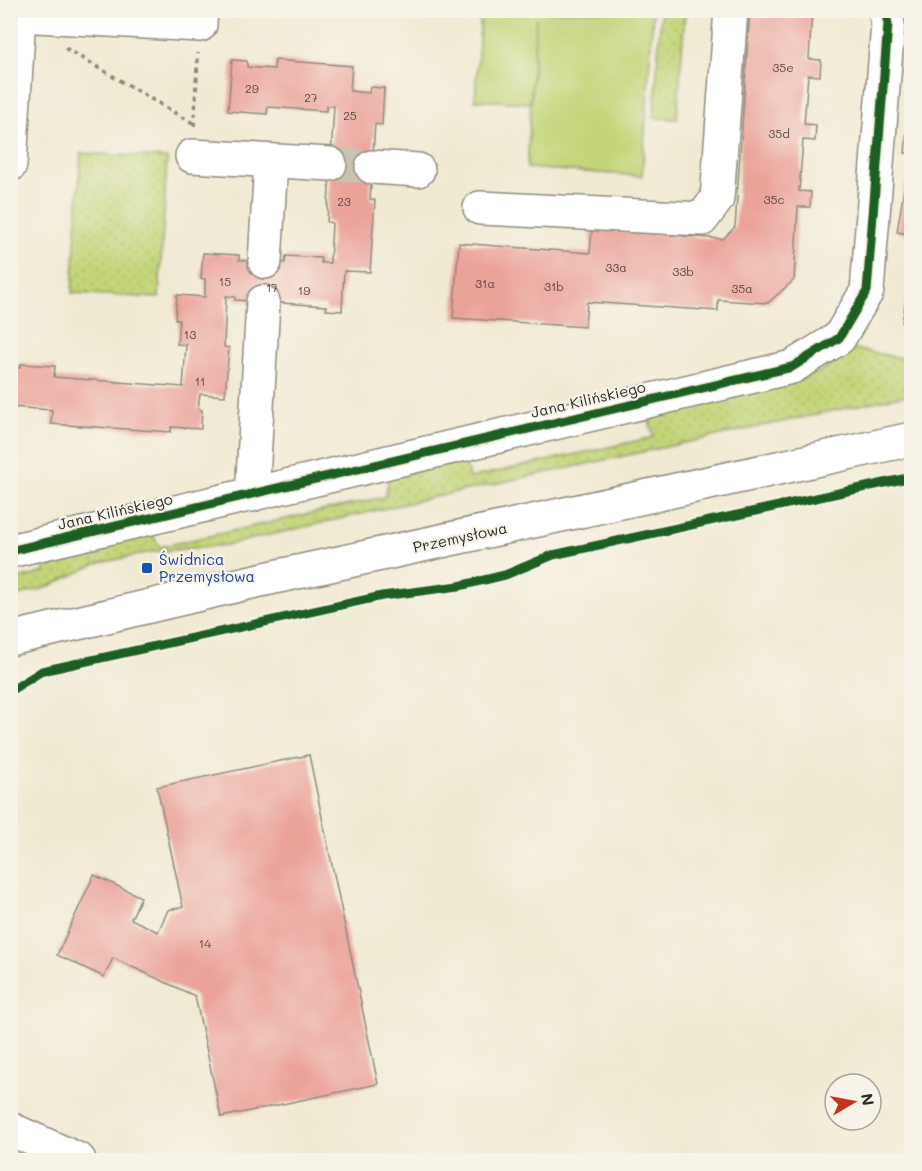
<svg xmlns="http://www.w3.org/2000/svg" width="922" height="1171" viewBox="0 0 922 1171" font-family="Mali,sans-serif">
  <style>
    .grass { fill: url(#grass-dots); stroke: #778052; stroke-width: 1.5 }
    .pitch { fill: #c3d578; stroke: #778052; stroke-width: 1.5 }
    .building { fill: #eba299 }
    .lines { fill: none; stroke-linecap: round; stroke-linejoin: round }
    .minor-tunnel { stroke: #c9c4b1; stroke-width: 33; stroke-dasharray: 33 16; stroke-linecap: butt }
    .minor-casing { stroke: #8e8a7f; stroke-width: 36 }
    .major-casing { stroke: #8e8a7f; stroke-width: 36 }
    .path { stroke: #8e8a7f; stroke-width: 4; stroke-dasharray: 4.5 4.5; stroke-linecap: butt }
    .minor { stroke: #fff; stroke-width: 33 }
    .major { stroke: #fff; stroke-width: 33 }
    .cycleway-casing { stroke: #f7f3e8; stroke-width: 13 }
    .cycleway { stroke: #1b5e20; stroke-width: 9 }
    .transit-dot { fill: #1a4fb4; stroke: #f7f3e8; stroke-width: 2 }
    .labels { text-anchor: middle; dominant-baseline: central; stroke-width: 4.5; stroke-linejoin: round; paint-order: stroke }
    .number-label { font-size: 12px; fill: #5b4946 }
    .street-label { font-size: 15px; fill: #2b2b2b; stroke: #f7f3e8 }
    .transit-label { font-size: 15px; fill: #164399; stroke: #f7f3e8; text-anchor: start }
  </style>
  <defs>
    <pattern id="grass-dots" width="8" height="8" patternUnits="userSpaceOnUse" patternTransform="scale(1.5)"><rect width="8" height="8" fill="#c3d578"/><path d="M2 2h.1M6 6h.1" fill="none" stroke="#a8b768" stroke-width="1.8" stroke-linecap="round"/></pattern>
  </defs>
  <rect width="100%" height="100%" fill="#f7f3e8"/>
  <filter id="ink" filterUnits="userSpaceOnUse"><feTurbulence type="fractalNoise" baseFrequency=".0167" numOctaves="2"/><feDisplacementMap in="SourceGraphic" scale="12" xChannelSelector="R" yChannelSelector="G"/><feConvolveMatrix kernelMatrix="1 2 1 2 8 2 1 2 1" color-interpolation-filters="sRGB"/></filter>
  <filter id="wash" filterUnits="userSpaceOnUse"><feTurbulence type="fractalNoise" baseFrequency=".008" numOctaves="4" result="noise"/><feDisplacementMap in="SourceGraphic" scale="24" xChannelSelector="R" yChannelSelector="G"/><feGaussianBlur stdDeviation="1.35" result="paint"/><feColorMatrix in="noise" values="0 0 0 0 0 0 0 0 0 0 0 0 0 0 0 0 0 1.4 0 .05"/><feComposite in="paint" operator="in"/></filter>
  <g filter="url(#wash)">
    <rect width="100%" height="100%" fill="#f1ead3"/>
    <g class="grass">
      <path d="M 661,11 L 685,11 L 677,119 L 654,118 Z"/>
      <path d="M 81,153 L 167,158 L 159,298 L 72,293 Z"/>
      <path d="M 850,348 L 911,360 L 911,394 L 434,497 L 226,545 L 151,552 L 96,564 L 46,588 L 11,597 L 10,581 L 45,572 L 43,555 L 150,531 L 160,547 L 385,497 L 389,477 L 465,461 L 469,478 L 654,437 L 648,417 L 806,378 L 834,364 Z"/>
    </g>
    <path class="pitch" d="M 481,11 L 653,11 L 642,176 L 527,168 L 536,18 L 530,103 L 475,100 Z"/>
    <g id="blocks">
      <g class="building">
        <path d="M 750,10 L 812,10 L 809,59 L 821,60 L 820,76 L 808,75 L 804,124 L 816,125 L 815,141 L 803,140 L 799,191 L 811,192 L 810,207 L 798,207 L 794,280 L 768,303 L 718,300 L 718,311 L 587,302 L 585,327 L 453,318 L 459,243 L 590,253 L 592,229 L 723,239 L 735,227 Z"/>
        <path d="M 906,48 L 912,49 L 912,74 L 904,73 Z"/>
        <path d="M 232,60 L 247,61 L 247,67 L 274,69 L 275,60 L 352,66 L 350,91 L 369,93 L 370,87 L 384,88 L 382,125 L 375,124 L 370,199 L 375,200 L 370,272 L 344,271 L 342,311 L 326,310 L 326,306 L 235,300 L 235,297 L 226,296 L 224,347 L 229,348 L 225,396 L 200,394 L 198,409 L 202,410 L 201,429 L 171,427 L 171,432 L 51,424 L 52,410 L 10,407 L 10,368 L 20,368 L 21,364 L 55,366 L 54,377 L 183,387 L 186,345 L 177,344 L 179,320 L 175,319 L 177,295 L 205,297 L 205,279 L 201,279 L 203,253 L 239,255 L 239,260 L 285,263 L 286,256 L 321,258 L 321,263 L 330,263 L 332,223 L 327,222 L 334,106 L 326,106 L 326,111 L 268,107 L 267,114 L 228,111 Z"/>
        <path d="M 907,129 L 912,130 L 912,154 L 905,153 Z"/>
        <path d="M 905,184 L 912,185 L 912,235 L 897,232 Z"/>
        <path d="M 910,276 L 912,276 L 912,325 L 902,323 Z"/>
        <path d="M 309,755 L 378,1084 L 221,1117 L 195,996 L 113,958 L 104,977 L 57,955 L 94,875 L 141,897 L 131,919 L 158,932 L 168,910 L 183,907 L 157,787 Z"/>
      </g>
    </g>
  </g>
  <g filter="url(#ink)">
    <use href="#blocks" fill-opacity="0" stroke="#8e8a7f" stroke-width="1.5"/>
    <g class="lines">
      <path class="minor-tunnel" d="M 330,164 L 372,167"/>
      <defs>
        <g id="minor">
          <path d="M 20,10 L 19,15 L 200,25 L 201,10"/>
          <path d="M 10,14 L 19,15 L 10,165"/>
          <path d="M 192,156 L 330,164"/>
          <path d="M 372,167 L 418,170"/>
          <path d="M 480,208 L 702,219 L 717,199 L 731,10"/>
          <path d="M 265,262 L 271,161"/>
          <path d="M 252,495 L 263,302"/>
          <path d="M 10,551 L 792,367 L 839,338 L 867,291 L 888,24 L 885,10"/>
          <path d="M 10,1129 L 79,1160"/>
        </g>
        <path id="major" d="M 10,639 L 247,583 L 912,439"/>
      </defs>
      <use href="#minor" class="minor-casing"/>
      <use href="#major" class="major-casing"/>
      <g class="path">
        <path d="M 65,48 L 194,124"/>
        <path d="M 194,126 L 198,53"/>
      </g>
      <use href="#minor" class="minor"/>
      <use href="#major" class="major"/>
      <defs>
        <g id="cycleway">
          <path d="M 10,551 L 792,367 L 839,338 L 867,291 L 888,24 L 885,10"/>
          <path d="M 10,691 L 42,671 L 382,596 L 459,586 L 505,575 L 553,555 L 912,477"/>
        </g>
      </defs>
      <use href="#cycleway" class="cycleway-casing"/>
      <use href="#cycleway" class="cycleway"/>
    </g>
  </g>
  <rect class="transit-dot" x="141" y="562" width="12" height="12" rx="3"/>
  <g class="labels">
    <g class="number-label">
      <text x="783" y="67">35e</text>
      <text x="252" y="88">29</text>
      <text x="311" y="97">27</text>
      <text x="350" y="115">25</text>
      <text x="779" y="133">35d</text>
      <text x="774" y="199">35c</text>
      <text x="344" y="201">23</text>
      <text x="616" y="267">33a</text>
      <text x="683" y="271">33b</text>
      <text x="225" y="281">15</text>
      <text x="485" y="283">31a</text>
      <text x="554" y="286">31b</text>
      <text x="272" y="287">17</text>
      <text x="742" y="288">35a</text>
      <text x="304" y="290">19</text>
      <text x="190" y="334">13</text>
      <text x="200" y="381">11</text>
      <text x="205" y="943">14</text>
    </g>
    <g class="street-label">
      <text transform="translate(588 399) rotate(-13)">Jana Kilińskiego</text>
      <text transform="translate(115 511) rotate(-13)">Jana Kilińskiego</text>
      <text transform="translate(460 537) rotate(-12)">Przemysłowa</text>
    </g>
    <g class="transit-label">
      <text x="159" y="559">Świdnica<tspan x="159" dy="17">Przemysłowa</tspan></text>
    </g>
  </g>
  <rect width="922" height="1171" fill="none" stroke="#f7f3e8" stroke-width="36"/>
  <g transform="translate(853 1102) rotate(80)"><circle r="28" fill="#f7f3e8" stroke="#a5a39c" stroke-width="1.5"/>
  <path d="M0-4.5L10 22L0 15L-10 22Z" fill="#c8321e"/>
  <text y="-9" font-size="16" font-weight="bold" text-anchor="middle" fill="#2b2b2b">N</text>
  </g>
</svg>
